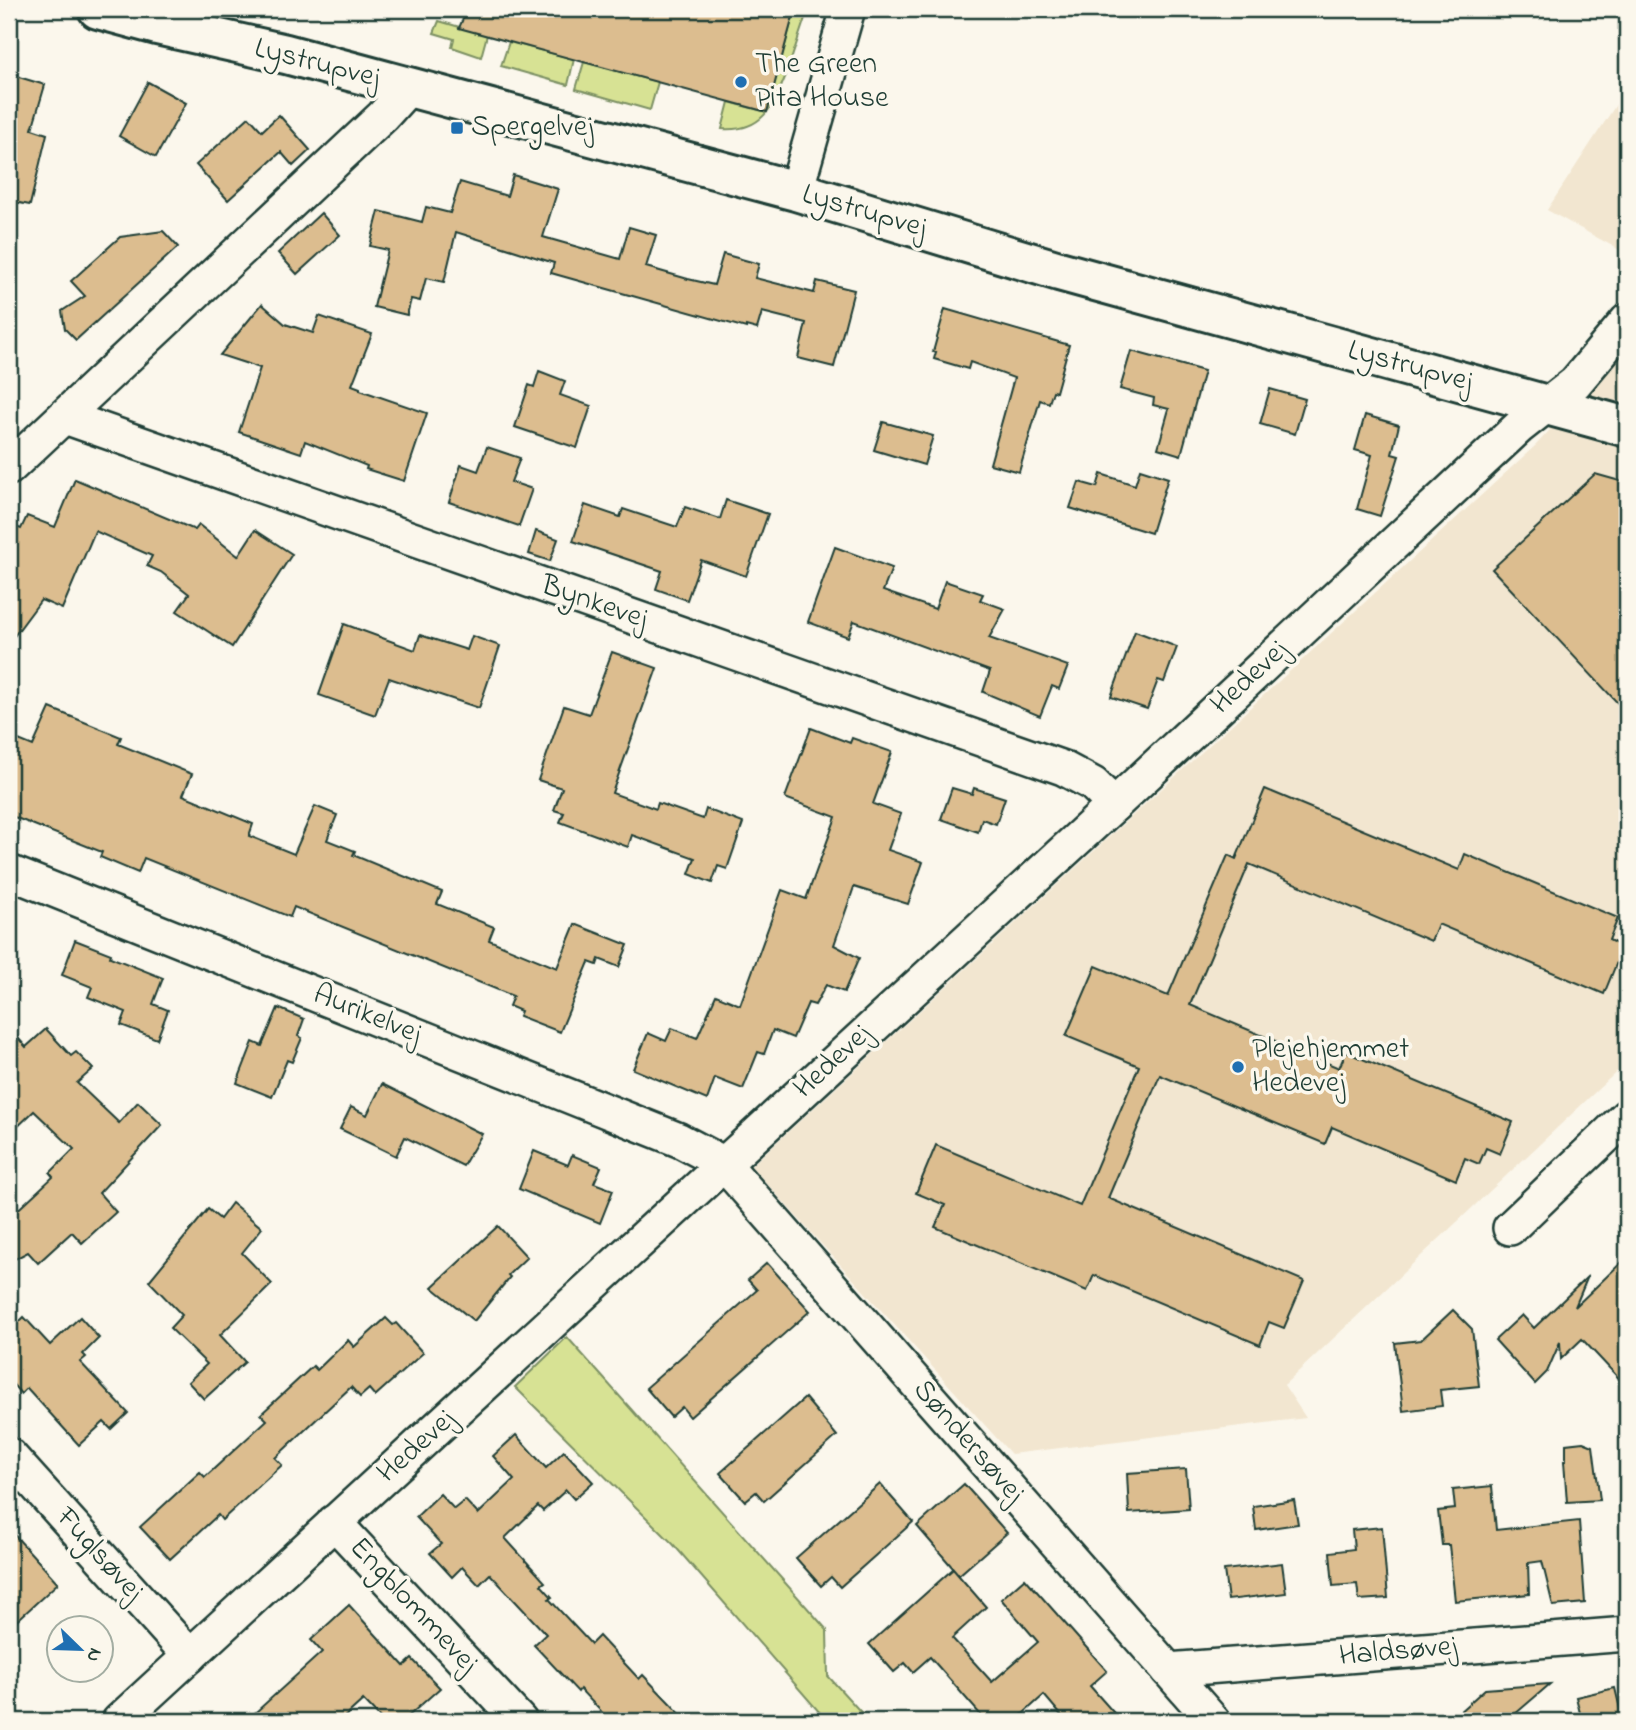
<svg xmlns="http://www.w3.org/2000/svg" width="1636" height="1730" viewBox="0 0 1636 1730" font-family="'Indie Flower',sans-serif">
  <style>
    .built { fill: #f2e6d0 }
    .green { fill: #d7e294; stroke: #7b9064; stroke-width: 2 }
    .building { fill: #dcbd8f; stroke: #1f3d34; stroke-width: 2 }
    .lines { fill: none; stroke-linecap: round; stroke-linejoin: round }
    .minor-casing { stroke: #1f3d34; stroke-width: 38 }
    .tertiary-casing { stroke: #1f3d34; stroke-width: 44 }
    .minor { stroke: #fbf7ec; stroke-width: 33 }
    .tertiary { stroke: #fbf7ec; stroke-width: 38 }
    .poi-dot { fill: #1f6fb2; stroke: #fbf7ec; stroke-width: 2.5 }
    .labels { text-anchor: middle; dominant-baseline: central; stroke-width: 7; stroke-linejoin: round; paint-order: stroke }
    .street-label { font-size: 30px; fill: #1f3d34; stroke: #fbf7ec }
    .poi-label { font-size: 30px; fill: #1f3d34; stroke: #fbf7ec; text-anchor: start }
  </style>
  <rect width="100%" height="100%" fill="#fbf7ec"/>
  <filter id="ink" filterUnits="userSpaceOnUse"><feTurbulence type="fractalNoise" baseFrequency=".0143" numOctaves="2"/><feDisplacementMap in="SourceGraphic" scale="14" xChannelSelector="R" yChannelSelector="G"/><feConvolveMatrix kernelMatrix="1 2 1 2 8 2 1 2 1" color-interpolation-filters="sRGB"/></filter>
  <g filter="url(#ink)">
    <g class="built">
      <path d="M 1627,88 L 1627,254 L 1547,210 Z"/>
      <path d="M 1627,346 L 1627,1062 L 1284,1385 L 1306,1418 L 1011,1454 L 751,1166 L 1536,445 Z"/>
    </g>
    <g class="green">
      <path d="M 795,9 L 808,9 L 789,66 L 780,63 Z"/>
      <path d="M 439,21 L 487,35 L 481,57 L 452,47 L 454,39 L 434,33 Z"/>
      <path d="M 509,42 L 574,59 L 568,85 L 501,66 Z"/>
      <path d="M 584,62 L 658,82 L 650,110 L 576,89 Z"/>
      <path d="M 777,73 L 786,75 C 773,107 762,132 722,129 L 729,102 L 767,112 Z"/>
      <path d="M 567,1337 L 827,1630 L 828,1676 L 869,1721 L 827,1721 L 673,1544 L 515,1387 Z"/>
    </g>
    <g class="building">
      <path d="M 467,9 L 795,9 L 767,112 L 459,28 Z"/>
      <path d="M 9,74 L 45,85 L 32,129 L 47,134 L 30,205 L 9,201 Z"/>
      <path d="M 148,82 L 186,103 L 156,157 L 119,136 Z"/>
      <path d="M 279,115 L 310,150 L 293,166 L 281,152 L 228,200 L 196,165 L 249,117 L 262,131 Z"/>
      <path d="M 513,175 L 558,189 L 543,237 L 620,259 L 629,227 L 656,235 L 646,267 L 688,279 L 714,285 L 723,254 L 759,264 L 755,278 L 814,293 L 817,281 L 854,290 L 834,367 L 798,358 L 806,323 L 762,312 L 757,329 L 746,326 L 746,328 L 551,273 L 554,263 L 456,232 L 444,282 L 426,278 L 420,301 L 411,299 L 407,315 L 374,307 L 388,250 L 370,246 L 379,211 L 422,222 L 426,207 L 450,213 L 460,182 L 507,196 Z"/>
      <path d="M 321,213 L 340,235 L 297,274 L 278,253 Z"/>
      <path d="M 163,231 L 178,247 L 76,340 L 65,329 L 62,311 L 85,296 L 71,281 L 120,237 Z"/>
      <path d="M 262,304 L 285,324 L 313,333 L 319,316 L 372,334 L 352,385 L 360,388 L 360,390 L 427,413 L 404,481 L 366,469 L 367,466 L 305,441 L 301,453 L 239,432 L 260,368 L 220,355 Z"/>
      <path d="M 945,309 L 1069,345 L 1056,392 L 1053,391 L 1049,403 L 1040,400 L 1019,472 L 990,464 L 1014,378 L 970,362 L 968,369 L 934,359 L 936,352 L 933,352 Z"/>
      <path d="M 1131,351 L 1204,371 L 1181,455 L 1158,448 L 1169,409 L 1153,405 L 1154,398 L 1120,389 Z"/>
      <path d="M 539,371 L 565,381 L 560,395 L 591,406 L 577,448 L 515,427 L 529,385 L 534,387 Z"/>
      <path d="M 1270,389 L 1305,399 L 1295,434 L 1260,424 Z"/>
      <path d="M 1365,415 L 1399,425 L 1392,454 L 1399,456 L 1380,516 L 1357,509 L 1372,455 L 1355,450 Z"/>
      <path d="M 883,422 L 933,436 L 924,465 L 874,450 Z"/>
      <path d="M 487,447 L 520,458 L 511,482 L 532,489 L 519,526 L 449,502 L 461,465 L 478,471 Z"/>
      <path d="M 1140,469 L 1168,478 L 1151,533 L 1070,508 L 1079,482 L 1097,487 L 1101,474 L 1135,485 Z"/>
      <path d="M 1595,474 L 1627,483 L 1627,713 L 1492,569 Z"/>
      <path d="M 75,479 L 195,530 L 199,525 L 238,556 L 255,530 L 292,554 L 232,647 L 177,611 L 189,594 L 161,572 L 147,566 L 152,556 L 95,531 L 62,609 L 41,600 L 9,643 L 9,524 L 21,529 L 27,516 L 55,527 Z"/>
      <path d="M 726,500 L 768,514 L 746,576 L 701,560 L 687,600 L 656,589 L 662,571 L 573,541 L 585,505 L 620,517 L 623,509 L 677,527 L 685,507 L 720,519 Z"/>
      <path d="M 536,531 L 558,539 L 550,561 L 529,554 Z"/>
      <path d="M 835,547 L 892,568 L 883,591 L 935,609 L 945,581 L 983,594 L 980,600 L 1005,609 L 989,638 L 1068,666 L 1059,689 L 1052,686 L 1040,716 L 983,692 L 990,671 L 854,621 L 848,637 L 808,622 Z"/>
      <path d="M 344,624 L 415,650 L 420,635 L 467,650 L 472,636 L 500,646 L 479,708 L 389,678 L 375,715 L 319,695 Z"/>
      <path d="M 1135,631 L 1177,647 L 1164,682 L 1158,680 L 1147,709 L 1111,697 Z"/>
      <path d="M 612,652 L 657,668 L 612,793 L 656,809 L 658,803 L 703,819 L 706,809 L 743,823 L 727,869 L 718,866 L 712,883 L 689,874 L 695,858 L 632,835 L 628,847 L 560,822 L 564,813 L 554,810 L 562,788 L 538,780 L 564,706 L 589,714 Z"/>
      <path d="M 50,708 L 121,737 L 118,744 L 192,774 L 183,795 L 253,824 L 249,836 L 294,854 L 315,806 L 337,815 L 327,840 L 355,851 L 353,855 L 442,892 L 437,904 L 494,927 L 489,940 L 557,968 L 575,924 L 628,945 L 619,967 L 599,959 L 597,965 L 589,962 L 560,1032 L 519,1016 L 521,1011 L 509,1006 L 513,996 L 294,907 L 290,917 L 144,858 L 138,873 L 100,857 L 102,852 L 9,815 L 9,736 L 33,746 Z"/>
      <path d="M 811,728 L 850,743 L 852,738 L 892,752 L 873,804 L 901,814 L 888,850 L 923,862 L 908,904 L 854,887 L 834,945 L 859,958 L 844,992 L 826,985 L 815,1005 L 808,1003 L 793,1038 L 773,1030 L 764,1054 L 758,1052 L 743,1089 L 715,1078 L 707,1100 L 633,1069 L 648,1033 L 666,1041 L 672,1028 L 697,1038 L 716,995 L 740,1005 L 782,890 L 806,899 L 836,817 L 785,798 Z"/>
      <path d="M 952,788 L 972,794 L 974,788 L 1005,798 L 996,824 L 982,819 L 978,832 L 941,819 Z"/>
      <path d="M 1265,789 L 1459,870 L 1465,854 L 1618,918 L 1609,940 L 1623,947 L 1604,994 L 1438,924 L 1431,941 L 1249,864 L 1190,1005 L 1339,1068 L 1346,1052 L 1513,1122 L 1500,1154 L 1486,1148 L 1479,1164 L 1465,1158 L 1456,1180 L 1332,1127 L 1325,1144 L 1160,1075 L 1108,1198 L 1304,1281 L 1284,1328 L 1269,1322 L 1260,1345 L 1094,1275 L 1087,1291 L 935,1227 L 945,1205 L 916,1193 L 936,1145 L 1080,1206 L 1139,1066 L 1066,1036 L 1096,966 L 1168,996 L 1228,855 L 1236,859 Z"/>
      <path d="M 75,940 L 111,954 L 110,957 L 163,978 L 153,1004 L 168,1010 L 157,1039 L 121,1025 L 126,1012 L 88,997 L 92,987 L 62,975 Z"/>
      <path d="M 278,1008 L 304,1019 L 298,1036 L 302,1038 L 292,1062 L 287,1060 L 272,1097 L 237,1083 L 253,1042 L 262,1046 Z"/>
      <path d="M 9,1028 L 26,1047 L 46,1029 L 71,1056 L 76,1052 L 93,1069 L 77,1083 L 119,1123 L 138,1102 L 162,1125 L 99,1193 L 116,1212 L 82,1243 L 72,1232 L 38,1263 L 28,1252 L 9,1262 L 9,1218 L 53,1177 L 50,1173 L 74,1149 L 34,1111 L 9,1135 Z"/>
      <path d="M 382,1084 L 482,1134 L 463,1166 L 405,1137 L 396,1156 L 340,1129 L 351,1107 L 367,1115 Z"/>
      <path d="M 534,1151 L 568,1165 L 572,1155 L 601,1167 L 594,1183 L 613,1190 L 600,1223 L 519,1189 Z"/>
      <path d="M 232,1203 L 262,1228 L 242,1253 L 272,1284 L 220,1335 L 245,1362 L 204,1399 L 188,1382 L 207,1364 L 170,1328 L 182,1315 L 149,1281 L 208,1209 L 220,1219 Z"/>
      <path d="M 498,1226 L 527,1257 L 508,1275 L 510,1277 L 474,1321 L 432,1287 Z"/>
      <path d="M 1627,1257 L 1627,1387 L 1582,1339 L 1561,1359 L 1560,1342 L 1547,1372 L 1535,1384 L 1495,1340 L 1522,1315 L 1534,1328 L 1588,1276 L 1575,1307 Z"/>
      <path d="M 767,1263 L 810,1311 L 690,1417 L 682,1407 L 671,1417 L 646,1388 L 757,1290 L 748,1280 Z"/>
      <path d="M 1453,1310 L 1472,1329 L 1479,1386 L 1440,1390 L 1442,1406 L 1403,1411 L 1395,1343 L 1421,1340 Z"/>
      <path d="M 24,1317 L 50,1345 L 80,1317 L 99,1338 L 83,1354 L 86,1357 L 80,1362 L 128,1413 L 111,1429 L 104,1422 L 79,1445 L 27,1388 L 21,1394 L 9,1380 L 9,1332 Z"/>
      <path d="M 386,1318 L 393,1325 L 396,1323 L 423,1353 L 375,1396 L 369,1389 L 360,1397 L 351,1387 L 275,1458 L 282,1465 L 222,1520 L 218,1515 L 170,1559 L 140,1527 L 200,1472 L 205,1477 L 267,1420 L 261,1414 L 313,1366 L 317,1370 L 348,1340 L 354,1347 Z"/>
      <path d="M 805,1398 L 837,1436 L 764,1501 L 756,1492 L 745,1501 L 720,1473 Z"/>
      <path d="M 516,1435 L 546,1468 L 564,1451 L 593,1482 L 574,1499 L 566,1490 L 543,1511 L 538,1506 L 505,1538 L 545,1582 L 541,1585 L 552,1597 L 549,1599 L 591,1644 L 599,1636 L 639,1679 L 643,1675 L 687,1721 L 610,1721 L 580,1689 L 578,1692 L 534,1645 L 546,1634 L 490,1574 L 479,1585 L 462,1567 L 452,1577 L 430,1553 L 441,1544 L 416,1517 L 440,1494 L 454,1509 L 465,1500 L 478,1514 L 514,1480 L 493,1456 Z"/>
      <path d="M 1583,1442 L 1593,1446 L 1600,1500 L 1567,1502 L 1564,1461 L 1566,1461 L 1566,1444 Z"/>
      <path d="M 1186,1469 L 1189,1509 L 1129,1513 L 1127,1473 Z"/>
      <path d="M 880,1484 L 913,1522 L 840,1587 L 831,1577 L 821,1586 L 796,1558 Z"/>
      <path d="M 964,1484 L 1007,1533 L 959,1575 L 917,1526 Z"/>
      <path d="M 1492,1486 L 1496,1530 L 1579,1521 L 1585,1603 L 1553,1606 L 1542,1561 L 1528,1563 L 1529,1594 L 1455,1601 L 1449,1545 L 1442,1545 L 1438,1511 L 1455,1509 L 1453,1490 Z"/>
      <path d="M 1294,1500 L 1298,1524 L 1256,1530 L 1253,1506 Z"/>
      <path d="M 1382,1527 L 1388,1598 L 1359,1600 L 1357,1584 L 1333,1586 L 1330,1552 L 1354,1549 L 1352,1530 Z"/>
      <path d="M 9,1529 L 58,1583 L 9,1628 Z"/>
      <path d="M 1282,1563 L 1286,1593 L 1228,1600 L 1224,1570 Z"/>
      <path d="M 953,1569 L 986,1607 L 952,1638 L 992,1682 L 1038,1642 L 1001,1599 L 1025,1578 L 1107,1671 L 1090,1686 L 1121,1721 L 1066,1721 L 1044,1695 L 1015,1721 L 986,1721 L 930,1657 L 913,1672 L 905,1663 L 894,1672 L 869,1644 Z"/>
      <path d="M 349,1605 L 404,1666 L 412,1659 L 440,1688 L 403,1721 L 383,1721 L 363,1700 L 340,1721 L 246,1721 L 322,1652 L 311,1640 Z"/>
      <path d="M 1550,1684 L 1507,1721 L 1449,1721 L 1485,1689 Z"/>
      <path d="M 1615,1688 L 1623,1721 L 1582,1721 L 1576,1697 Z"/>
    </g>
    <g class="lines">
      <defs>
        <g id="minor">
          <path d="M 796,191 L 848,9"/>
          <path d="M 65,417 L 1063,768 L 1093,784 L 1114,805"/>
          <path d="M 9,468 L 383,116 L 409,87"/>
          <path d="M 9,872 L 679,1140 L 723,1163 L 1213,1721"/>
          <path d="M 1510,1228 L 1627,1116"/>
          <path d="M 9,1455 L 190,1656"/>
          <path d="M 334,1522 L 520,1721"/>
          <path d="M 1168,1670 L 1627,1634"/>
          <path d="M 119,1721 L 1114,805 L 1519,427 L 1575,383 L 1627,321"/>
        </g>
        <path id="tertiary" d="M 98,9 L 157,25 L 286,54 L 796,191 L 1059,271 L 1627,427"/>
      </defs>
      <use href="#minor" class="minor-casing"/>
      <use href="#tertiary" class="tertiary-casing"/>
      <use href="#minor" class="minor"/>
      <use href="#tertiary" class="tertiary"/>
    </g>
  </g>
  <g class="poi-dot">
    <circle cx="741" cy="82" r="7"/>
    <rect x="450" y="121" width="14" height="14" rx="3.5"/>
    <circle cx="1238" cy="1067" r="7"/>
  </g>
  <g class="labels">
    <g class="street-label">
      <text transform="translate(317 64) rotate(14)">Lystrupvej</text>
      <text transform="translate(864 212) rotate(16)">Lystrupvej</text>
      <text transform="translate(1410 367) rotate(15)">Lystrupvej</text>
      <text transform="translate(594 603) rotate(19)">Bynkevej</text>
      <text transform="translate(1250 678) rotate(-43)">Hedevej</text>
      <text transform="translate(367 1015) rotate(22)">Aurikelvej</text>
      <text transform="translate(833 1062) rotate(-43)">Hedevej</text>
      <text transform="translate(968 1442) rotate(49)">Søndersøvej</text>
      <text transform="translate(417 1447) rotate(-42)">Hedevej</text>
      <text transform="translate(99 1555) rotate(48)">Fuglsøvej</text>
      <text transform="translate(413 1606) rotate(47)">Engblommevej</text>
      <text transform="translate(1398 1652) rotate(-5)">Haldsøvej</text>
    </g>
    <g class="poi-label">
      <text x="755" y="65">The Green<tspan x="755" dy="34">Pita House</tspan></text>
      <text x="471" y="128">Spergelvej</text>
      <text x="1252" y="1050">Plejehjemmet<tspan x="1252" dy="34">Hedevej</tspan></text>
    </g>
  </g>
  <rect width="1636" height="1730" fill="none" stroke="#fbf7ec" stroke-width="35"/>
  <rect x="18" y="18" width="1601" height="1695" fill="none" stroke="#1f3d34" stroke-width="2.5" filter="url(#ink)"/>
  <g transform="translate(80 1649) rotate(113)"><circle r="33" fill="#fbf7ec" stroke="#a3ada2" stroke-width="2"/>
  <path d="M0-5L12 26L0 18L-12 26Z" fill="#1f6fb2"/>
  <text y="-10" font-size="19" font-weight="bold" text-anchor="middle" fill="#1f3d34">N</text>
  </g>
</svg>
